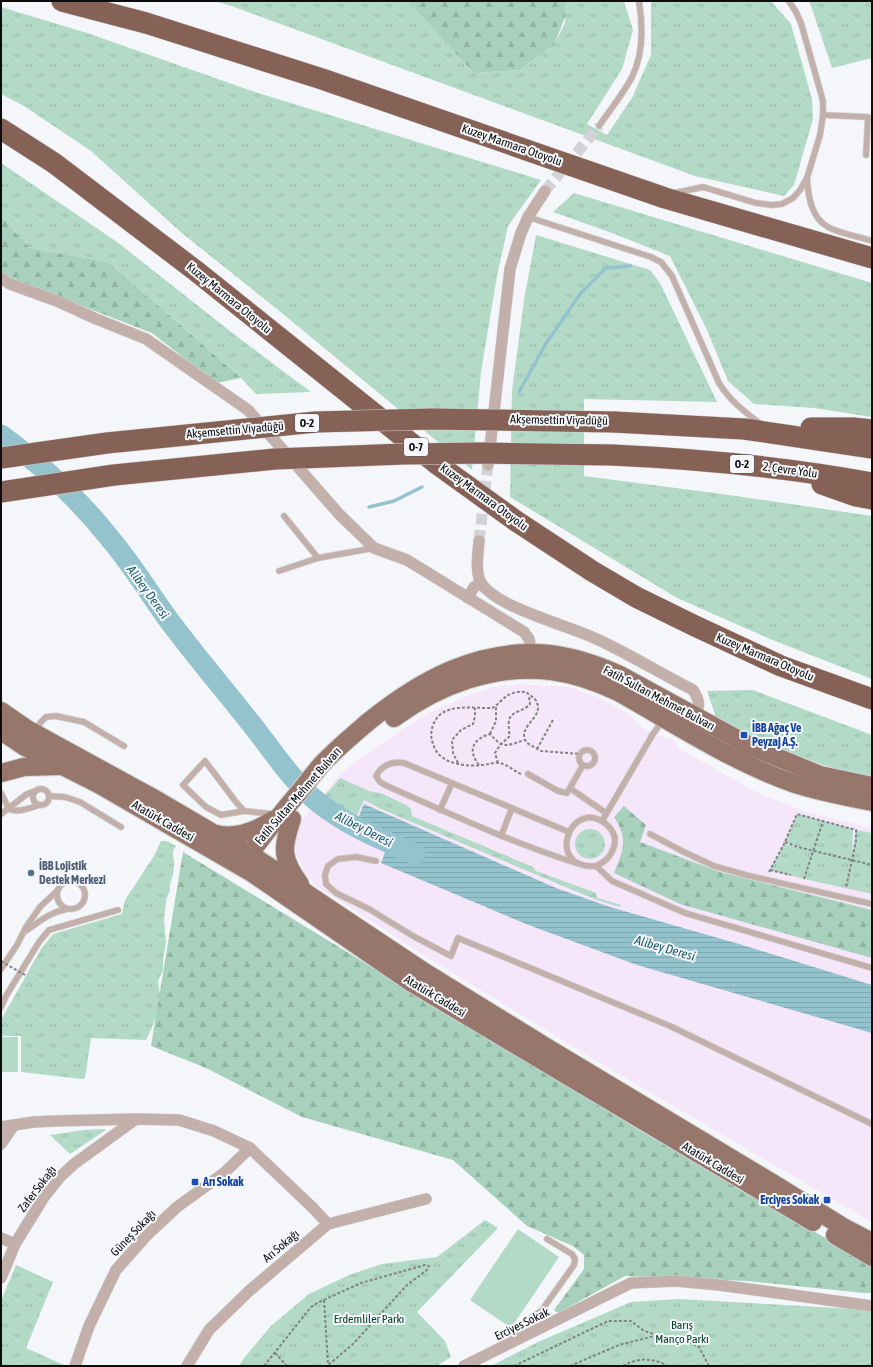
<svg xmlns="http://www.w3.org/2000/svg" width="873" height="1367" viewBox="0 0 873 1367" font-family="'Asap Condensed',sans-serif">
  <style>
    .commercial { fill: #f6e6f9 }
    .grass { fill: url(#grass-tufts) }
    .forest { fill: url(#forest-firs) }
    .pitch { fill: #b2dac7 }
    .water { fill: url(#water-rules) }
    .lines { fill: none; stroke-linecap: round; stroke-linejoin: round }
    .stream { stroke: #94c3ce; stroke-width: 3.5 }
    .river { stroke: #94c3ce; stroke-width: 21 }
    .street-tunnel { stroke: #d1d3d6; stroke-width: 11; stroke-dasharray: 11 5.5; stroke-linecap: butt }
    .lane-casing { stroke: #cfd1d3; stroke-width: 7 }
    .street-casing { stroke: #cfd1d3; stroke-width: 12 }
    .primary-casing { stroke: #cfd1d3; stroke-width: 20 }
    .highway-casing { stroke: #cfd1d3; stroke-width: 22 }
    .path { stroke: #818284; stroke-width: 2; stroke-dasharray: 3 2; stroke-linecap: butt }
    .lane { stroke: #c3b0aa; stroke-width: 5.5 }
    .street { stroke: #c3b0aa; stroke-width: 11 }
    .primary { stroke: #97766b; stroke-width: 18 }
    .highway { stroke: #866155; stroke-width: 21 }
    .highway-bridge-casing { stroke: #cfd1d3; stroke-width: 22; stroke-linecap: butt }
    .path-bridge { stroke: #818284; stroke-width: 2; stroke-dasharray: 3 2; stroke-linecap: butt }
    .highway-bridge { stroke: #866155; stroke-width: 21 }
    .transit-dot { fill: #1a4fb4; stroke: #f4f6f9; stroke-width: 1.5 }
    .service-dot { fill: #5c6f8a; stroke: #f4f6f9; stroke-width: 1.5 }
    .labels { text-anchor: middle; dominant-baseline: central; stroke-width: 4; stroke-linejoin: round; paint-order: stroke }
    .shield { fill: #f4f6f9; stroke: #525354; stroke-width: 1 }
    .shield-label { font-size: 11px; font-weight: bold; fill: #0d0d0e }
    .street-label { font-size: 12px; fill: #0d0d0e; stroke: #f4f6f9 }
    .transit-label { font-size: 12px; font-weight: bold; fill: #164399; stroke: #f4f6f9; text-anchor: start }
    .service-label { font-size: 12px; font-weight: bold; fill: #4e5e75; stroke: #f4f6f9; text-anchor: start }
    .park-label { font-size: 12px; fill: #08412e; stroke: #f4f6f9 }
    .water-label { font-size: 13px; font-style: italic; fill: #205f6c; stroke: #f4f6f9 }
  </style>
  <defs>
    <pattern id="grass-tufts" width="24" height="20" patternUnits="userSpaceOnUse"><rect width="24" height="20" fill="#b2dac7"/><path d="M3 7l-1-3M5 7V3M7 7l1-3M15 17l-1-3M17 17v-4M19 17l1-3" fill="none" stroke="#98baaa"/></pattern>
    <pattern id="forest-firs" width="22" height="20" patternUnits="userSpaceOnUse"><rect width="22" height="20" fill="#a7d1bd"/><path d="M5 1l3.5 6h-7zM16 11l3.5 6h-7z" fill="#8fb2a1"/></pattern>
    <pattern id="water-rules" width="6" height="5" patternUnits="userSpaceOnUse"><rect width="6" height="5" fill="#94c3ce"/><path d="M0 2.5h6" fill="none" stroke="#7ea6b0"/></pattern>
  </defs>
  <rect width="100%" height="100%" fill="#f4f6f9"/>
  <path class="commercial" d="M 517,684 L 570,687 L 597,697 L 630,715 L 641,727 L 653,734 L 674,741 L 679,749 L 760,794 L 803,811 L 872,828 L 872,1222 L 598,1062 L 419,952 L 315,885 L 304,871 L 297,856 L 295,844 L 295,833 L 302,821 L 334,781 L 351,765 L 401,730 L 433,711 L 462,698 L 493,687 Z"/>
  <g class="grass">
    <path d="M 215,1 L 407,1 L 474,73 L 520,70 L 554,45 L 565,23 L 565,1 L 624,1 L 633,30 L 622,69 L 587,124 L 607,135 L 632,98 L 651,55 L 651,4 L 652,1 L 771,1 L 791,24 L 812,99 L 813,119 L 794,185 L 784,196 L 695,176 L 234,7 Z"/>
    <path d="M 808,1 L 872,1 L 872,58 L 832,68 L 810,3 Z"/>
    <path d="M 1,7 L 87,33 L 255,92 L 541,180 L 508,226 L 497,276 L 481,372 L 472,470 L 277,309 L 183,234 L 91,151 L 24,106 L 1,94 Z"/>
    <path d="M 1,163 L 117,242 L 235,335 L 311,392 L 256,394 L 241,378 L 108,262 L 30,248 L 1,217 Z"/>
    <path d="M 574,193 L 872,283 L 872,417 L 814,408 L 754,404 L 728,381 L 707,330 L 670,256 L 612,233 L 553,212 Z"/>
    <path d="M 536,235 L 650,270 L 660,283 L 717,402 L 584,399 L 584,476 L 722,494 L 872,516 L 872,679 L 770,639 L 677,598 L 510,497 L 512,391 L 524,300 Z"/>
    <path d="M 753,690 L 872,735 L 872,778 C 818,768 767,742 717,720 L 707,691 Z"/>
    <path d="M 340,778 L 369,791 L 383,794 L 406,805 L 411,809 L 412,816 L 533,867 L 536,871 L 596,893 L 597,898 L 621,905 L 620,907 L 594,899 L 381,809 L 364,800 L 354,822 L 320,801 Z"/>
    <path d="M 797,814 L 853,829 L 852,854 L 856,830 L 872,833 L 872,894 L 804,879 L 770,870 L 784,844 L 805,848 L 785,842 Z"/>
    <circle cx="590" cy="844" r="15"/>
    <path d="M 161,841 L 167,841 L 176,846 L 173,851 L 174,864 L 173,875 L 170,884 L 170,890 L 166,900 L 164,920 L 166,943 L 163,959 L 163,970 L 158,981 L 160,995 L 159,1009 L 153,1025 L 146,1040 L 91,1038 L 85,1078 L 82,1079 L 21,1072 L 21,1036 L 1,1036 L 1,1020 L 41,949 L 53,934 L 122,914 L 125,900 L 154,856 Z"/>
    <path d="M 104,1129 L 106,1130 L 70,1154 L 50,1135 L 84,1130 Z"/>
    <path d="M 485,1220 L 498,1228 L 417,1312 L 445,1341 L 451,1357 L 437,1366 L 239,1366 L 244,1358 L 271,1326 L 309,1294 L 349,1275 L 382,1264 L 437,1257 Z"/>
    <path d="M 16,1265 L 53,1282 L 26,1348 L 64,1365 L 64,1366 L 1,1366 L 1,1301 Z"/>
    <path d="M 679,1299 L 872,1310 L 872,1366 L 491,1366 L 538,1342 L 631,1302 Z"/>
  </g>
  <g class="forest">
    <path d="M 407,1 L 565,1 L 565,17 L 554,45 L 520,70 L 474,73 Z"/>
    <path d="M 1,217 L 30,248 L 108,262 L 241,378 L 216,383 L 152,333 L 12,279 L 1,272 Z"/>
    <path d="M 624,806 L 646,825 L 640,842 L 720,872 L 872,910 L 872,958 L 680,904 L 614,873 C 623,850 629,840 614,817 Z"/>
    <path d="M 183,852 L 644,1133 L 872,1265 L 872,1293 L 864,1293 L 748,1281 L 625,1276 L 558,1313 L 554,1310 L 584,1269 L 584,1255 L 573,1246 L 527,1226 L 453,1160 L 302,1117 L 206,1068 L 151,1046 Z"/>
  </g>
  <g class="pitch">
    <rect x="1" y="1037" width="17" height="35"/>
    <path d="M 518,1229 L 559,1257 L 511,1328 L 470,1300 Z"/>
  </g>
  <path class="water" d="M 364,804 L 556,888 L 610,907 L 739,944 L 872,985 L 872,1033 L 637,965 L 526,924 L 381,863 L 390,839 L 355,825 Z"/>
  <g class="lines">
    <g class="stream">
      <path d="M 519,392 L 545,345 L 581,293 L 606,268 L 630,266"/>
      <path d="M 369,507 L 394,501 L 422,487"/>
    </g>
    <path class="river" d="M 1,435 C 43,466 80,500 112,541 C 133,566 149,593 168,619 C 194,654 222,687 249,721 C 272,749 291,781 319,803 C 350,827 380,839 415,854"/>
    <g class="street-tunnel">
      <path d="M 545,191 L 599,126"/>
      <path d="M 479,541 L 488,465"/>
    </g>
    <defs>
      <g id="lane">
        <path d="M 823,115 L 868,117 L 866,155"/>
        <path d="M 599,126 C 610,110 623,94 632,77 C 644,53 643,26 639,1"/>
        <path d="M 807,178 C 808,195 811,218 828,227 C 838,233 860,237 872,241"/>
        <path d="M 674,193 L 703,187 L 756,203 L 772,205 L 782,204 L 793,198 L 800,190 L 807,178 L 820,135 L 823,115 L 823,101 L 801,23 L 796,12 L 789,1"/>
        <path d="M 528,217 L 651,257 L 661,262 L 672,276 L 719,383 C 730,401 745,412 762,425"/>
        <path d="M 284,516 L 318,558"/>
        <path d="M 279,571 L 318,558 L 374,548"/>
        <path d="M 36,731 L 40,723 L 46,717 L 56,716 L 84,722 L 124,746"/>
        <circle cx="587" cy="758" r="8"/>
        <path d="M 528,774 L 558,791 L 567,793 L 583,765"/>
        <circle cx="41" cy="797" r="8"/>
        <path d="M 571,789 L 606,813"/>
        <path d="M 1,793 L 9,809 C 18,813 30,808 39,805"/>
        <path d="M 49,796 L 65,797 L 80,802 L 121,827"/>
        <path d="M 440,810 L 452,783"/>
        <path d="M 244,811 L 236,802 L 205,761 L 183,785 L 206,807 L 221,815 L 244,811 L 273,814"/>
        <path d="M 1,814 L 27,794 L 35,791"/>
        <path d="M 602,821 L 653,734 L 663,720"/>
        <path d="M 569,832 L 404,763 C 391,761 382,765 376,776 L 380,782 L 385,785 C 448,813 510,842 576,863"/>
        <path d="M 650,834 L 684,852 L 714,866 L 750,876 L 872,904"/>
        <path d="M 501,836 L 512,808"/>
        <path d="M 376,861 L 356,857 L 338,859 L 328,866 L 325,875 L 326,884 L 336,893 L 369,909 L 413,936 L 451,956 L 458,938 L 670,1026 L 872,1124"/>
        <path d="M 596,866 C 613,859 623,838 606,824 C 570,796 544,870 596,866 L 612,881 L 685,913 L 872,968"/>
        <circle cx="71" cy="895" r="14"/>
        <path d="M 24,932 C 40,922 47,913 67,909"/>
        <path d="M 1,969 L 17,945 L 26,927 L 40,907 L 57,891"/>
        <path d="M 1,1007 L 6,996 L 39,942 L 49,930 L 118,910"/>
        <path d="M 511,1341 L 516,1330 L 542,1310 L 574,1265 L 575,1259 L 572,1254 L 547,1239"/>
      </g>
      <g id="street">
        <path d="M 1,278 L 10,284 L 57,301 L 94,318 L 146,339 L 248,410 L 339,514 L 374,548 L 407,560 L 524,632 L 529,639 L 532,654"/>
        <path d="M 488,465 L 510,269 L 521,233 L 528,217 L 545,191"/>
        <path d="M 479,541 C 478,554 475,572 481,583 C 498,609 572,626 601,641 C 632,656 662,674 693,690 C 700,701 700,705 695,716"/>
        <path d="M 468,598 L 474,587 L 481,583"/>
        <path d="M 1,1127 L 34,1122 L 54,1121 L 136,1119 L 179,1120 L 214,1131 L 250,1148 L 313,1208 L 328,1224"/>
        <path d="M 1,1144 L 14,1125"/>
        <path d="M 1,1238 L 15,1244"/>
        <path d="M 1,1278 L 15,1244 L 44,1197 L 60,1177 L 74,1164 L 136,1119"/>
        <path d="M 75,1366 L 89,1326 L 116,1270 L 146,1236 L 177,1207 L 224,1173 L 250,1148"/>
        <path d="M 187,1366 L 209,1330 L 249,1291 L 328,1224 L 426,1199"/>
        <path d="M 464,1366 L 631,1283 L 676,1281 L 719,1285 L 872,1306"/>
      </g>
      <g id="primary">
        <path d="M 1,711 L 27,729 L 155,799 L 259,860 L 282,875 L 309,895 L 426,973 L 551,1050 L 779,1187 L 843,1227 L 872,1242"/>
        <path d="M 394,718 C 439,685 495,664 551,671 C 574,674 597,682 618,692 C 675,724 732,762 795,784 C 820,792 846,797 872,802"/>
        <path d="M 1,731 L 25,747 L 100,785 L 252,873 L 412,983 L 813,1222"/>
        <path d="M 1,773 L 24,767 L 59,766"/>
        <path d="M 292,819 C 282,848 281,858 300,884"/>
        <path d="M 216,834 C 236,839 257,830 273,820"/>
        <path d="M 249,855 C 262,837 276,820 290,803 C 301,790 311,777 321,765 C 336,749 352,736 368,722 C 421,679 480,647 550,654 C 575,657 598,665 620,675 L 750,746 L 820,775 L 872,786"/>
        <path d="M 835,1235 L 872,1257"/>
      </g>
      <g id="highway">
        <path d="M 62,1 L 146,23 L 322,79 L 665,198 L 872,258"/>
        <path d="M 1,129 L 54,163 L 196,271 L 437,464 L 516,521 L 592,571 L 636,597 L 693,625 L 781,666 L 872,699"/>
        <path d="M 614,422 L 744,429 L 872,448"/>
        <path d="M 811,428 L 853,428 L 872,430"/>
        <path d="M 612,455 C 699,459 786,467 872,483"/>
        <path d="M 822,484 L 856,496 L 872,499"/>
      </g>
    </defs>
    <use href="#lane" class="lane-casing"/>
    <use href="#street" class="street-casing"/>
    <use href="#primary" class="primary-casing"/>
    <use href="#highway" class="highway-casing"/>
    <g class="path">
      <path d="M 490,734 L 496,721 L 496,706"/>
      <path d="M 537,749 L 553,720"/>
      <path d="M 458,763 L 453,753 L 452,740 L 461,730 L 473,724 L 475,716 L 475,708"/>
      <path d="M 498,763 L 495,753 L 500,745 L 509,737 C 510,732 508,726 509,720 C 511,711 525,711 530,704 L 529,696"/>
      <path d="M 479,765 C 467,750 473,739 490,734 C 503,749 507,746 524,740"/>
      <path d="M 521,774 C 514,771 507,764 499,763 C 493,762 488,765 481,765 C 466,767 443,764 435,749 C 431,740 430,734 433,725 C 442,701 473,709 492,708 C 497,706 499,702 503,699 C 509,693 517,691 526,692 C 529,695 536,698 537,703 C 544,718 515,727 527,743 L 541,751 L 580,754"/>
      <path d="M 785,842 L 798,847 L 872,865"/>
      <path d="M 770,870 L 791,875"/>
      <path d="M 769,872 L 784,844 L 797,814 L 856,830 L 856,841 L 846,888"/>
      <path d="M 804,879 L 823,821"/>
      <path d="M 324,1300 L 328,1364"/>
      <path d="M 275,1353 L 287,1366"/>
      <path d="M 264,1366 L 311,1307 L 317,1303 L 361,1283 L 425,1265 L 429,1266 L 427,1270 L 407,1285 L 352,1345 L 327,1366"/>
      <path d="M 514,1366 L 608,1321 L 631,1321 L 644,1331 L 657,1335"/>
      <path d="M 570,1366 L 619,1345 L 658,1335 L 684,1340 L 699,1347 L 709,1366"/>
      <path d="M 623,1366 C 638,1357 653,1358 668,1366"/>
    </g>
    <use href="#lane" class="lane"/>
    <use href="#street" class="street"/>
    <use href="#primary" class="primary"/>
    <use href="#highway" class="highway"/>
    <defs>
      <g id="highway-bridge">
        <path d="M 1,458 L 107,443 L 316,422 L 432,419 L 614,422"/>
        <path d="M 1,492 L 114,475 L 275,459 L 403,454 L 483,453 L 612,455"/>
      </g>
    </defs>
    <use href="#highway-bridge" class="highway-bridge-casing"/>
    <path class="path-bridge" d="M 1,961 L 25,975"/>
    <use href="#highway-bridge" class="highway-bridge"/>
  </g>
  <g class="transit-dot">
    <rect x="740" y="731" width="8" height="8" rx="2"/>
    <rect x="191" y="1178" width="8" height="8" rx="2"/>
    <rect x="823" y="1196" width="8" height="8" rx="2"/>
  </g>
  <circle class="service-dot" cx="31" cy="873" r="4"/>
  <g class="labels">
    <g class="shield">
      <rect x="295" y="414" width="24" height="18" rx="3"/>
      <rect x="404" y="438" width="24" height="18" rx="3"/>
      <rect x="730" y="455" width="24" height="18" rx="3"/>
    </g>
    <g class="shield-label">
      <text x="307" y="423">O-2</text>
      <text x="416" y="447">O-7</text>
      <text x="742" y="464">O-2</text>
    </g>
    <g class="street-label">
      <text transform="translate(512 145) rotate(19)">Kuzey Marmara Otoyolu</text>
      <text transform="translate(229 298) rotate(39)">Kuzey Marmara Otoyolu</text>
      <text transform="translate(559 420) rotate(1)">Akşemsettin Viyadüğü</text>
      <text transform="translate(235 430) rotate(-5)">Akşemsettin Viyadüğü</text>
      <text transform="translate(790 470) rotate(8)">2. Çevre Yolu</text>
      <text transform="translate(484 497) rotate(36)">Kuzey Marmara Otoyolu</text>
      <text transform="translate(765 657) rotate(23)">Kuzey Marmara Otoyolu</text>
      <text transform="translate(659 698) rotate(28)">Fatih Sultan Mehmet Bulvarı</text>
      <text transform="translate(298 796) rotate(-49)">Fatih Sultan Mehmet Bulvarı</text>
      <text transform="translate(163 821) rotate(30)">Atatürk Caddesi</text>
      <text transform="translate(435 996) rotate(31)">Atatürk Caddesi</text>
      <text transform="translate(713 1163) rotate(31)">Atatürk Caddesi</text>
      <text transform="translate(37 1189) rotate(-53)">Zafer Sokağı</text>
      <text transform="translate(133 1233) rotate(-46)">Güneş Sokağı</text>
      <text transform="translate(281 1246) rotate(-40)">Arı Sokağı</text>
      <text transform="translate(522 1324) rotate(-26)">Erciyes Sokak</text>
    </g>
    <g class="transit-label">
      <text x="752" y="728">İBB Ağaç Ve<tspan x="752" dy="14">Peyzaj A.Ş.</tspan></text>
      <text x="203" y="1182">Arı Sokak</text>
      <text x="819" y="1200" text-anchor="end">Erciyes Sokak</text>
    </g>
    <g class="service-label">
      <text x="39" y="866">İBB Lojistik<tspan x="39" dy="14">Destek Merkezi</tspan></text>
    </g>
    <g class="park-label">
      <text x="369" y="1319">Erdemliler Parkı</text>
      <text x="682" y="1325">Barış<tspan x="682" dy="14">Manço Parkı</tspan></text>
    </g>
    <g class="water-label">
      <text transform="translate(148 592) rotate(54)">Alibey Deresi</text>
      <text transform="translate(364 829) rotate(27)">Alibey Deresi</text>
      <text transform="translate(665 948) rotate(16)">Alibey Deresi</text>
    </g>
  </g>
  <rect width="873" height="1367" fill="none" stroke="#0d0d0e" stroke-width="4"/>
</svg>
